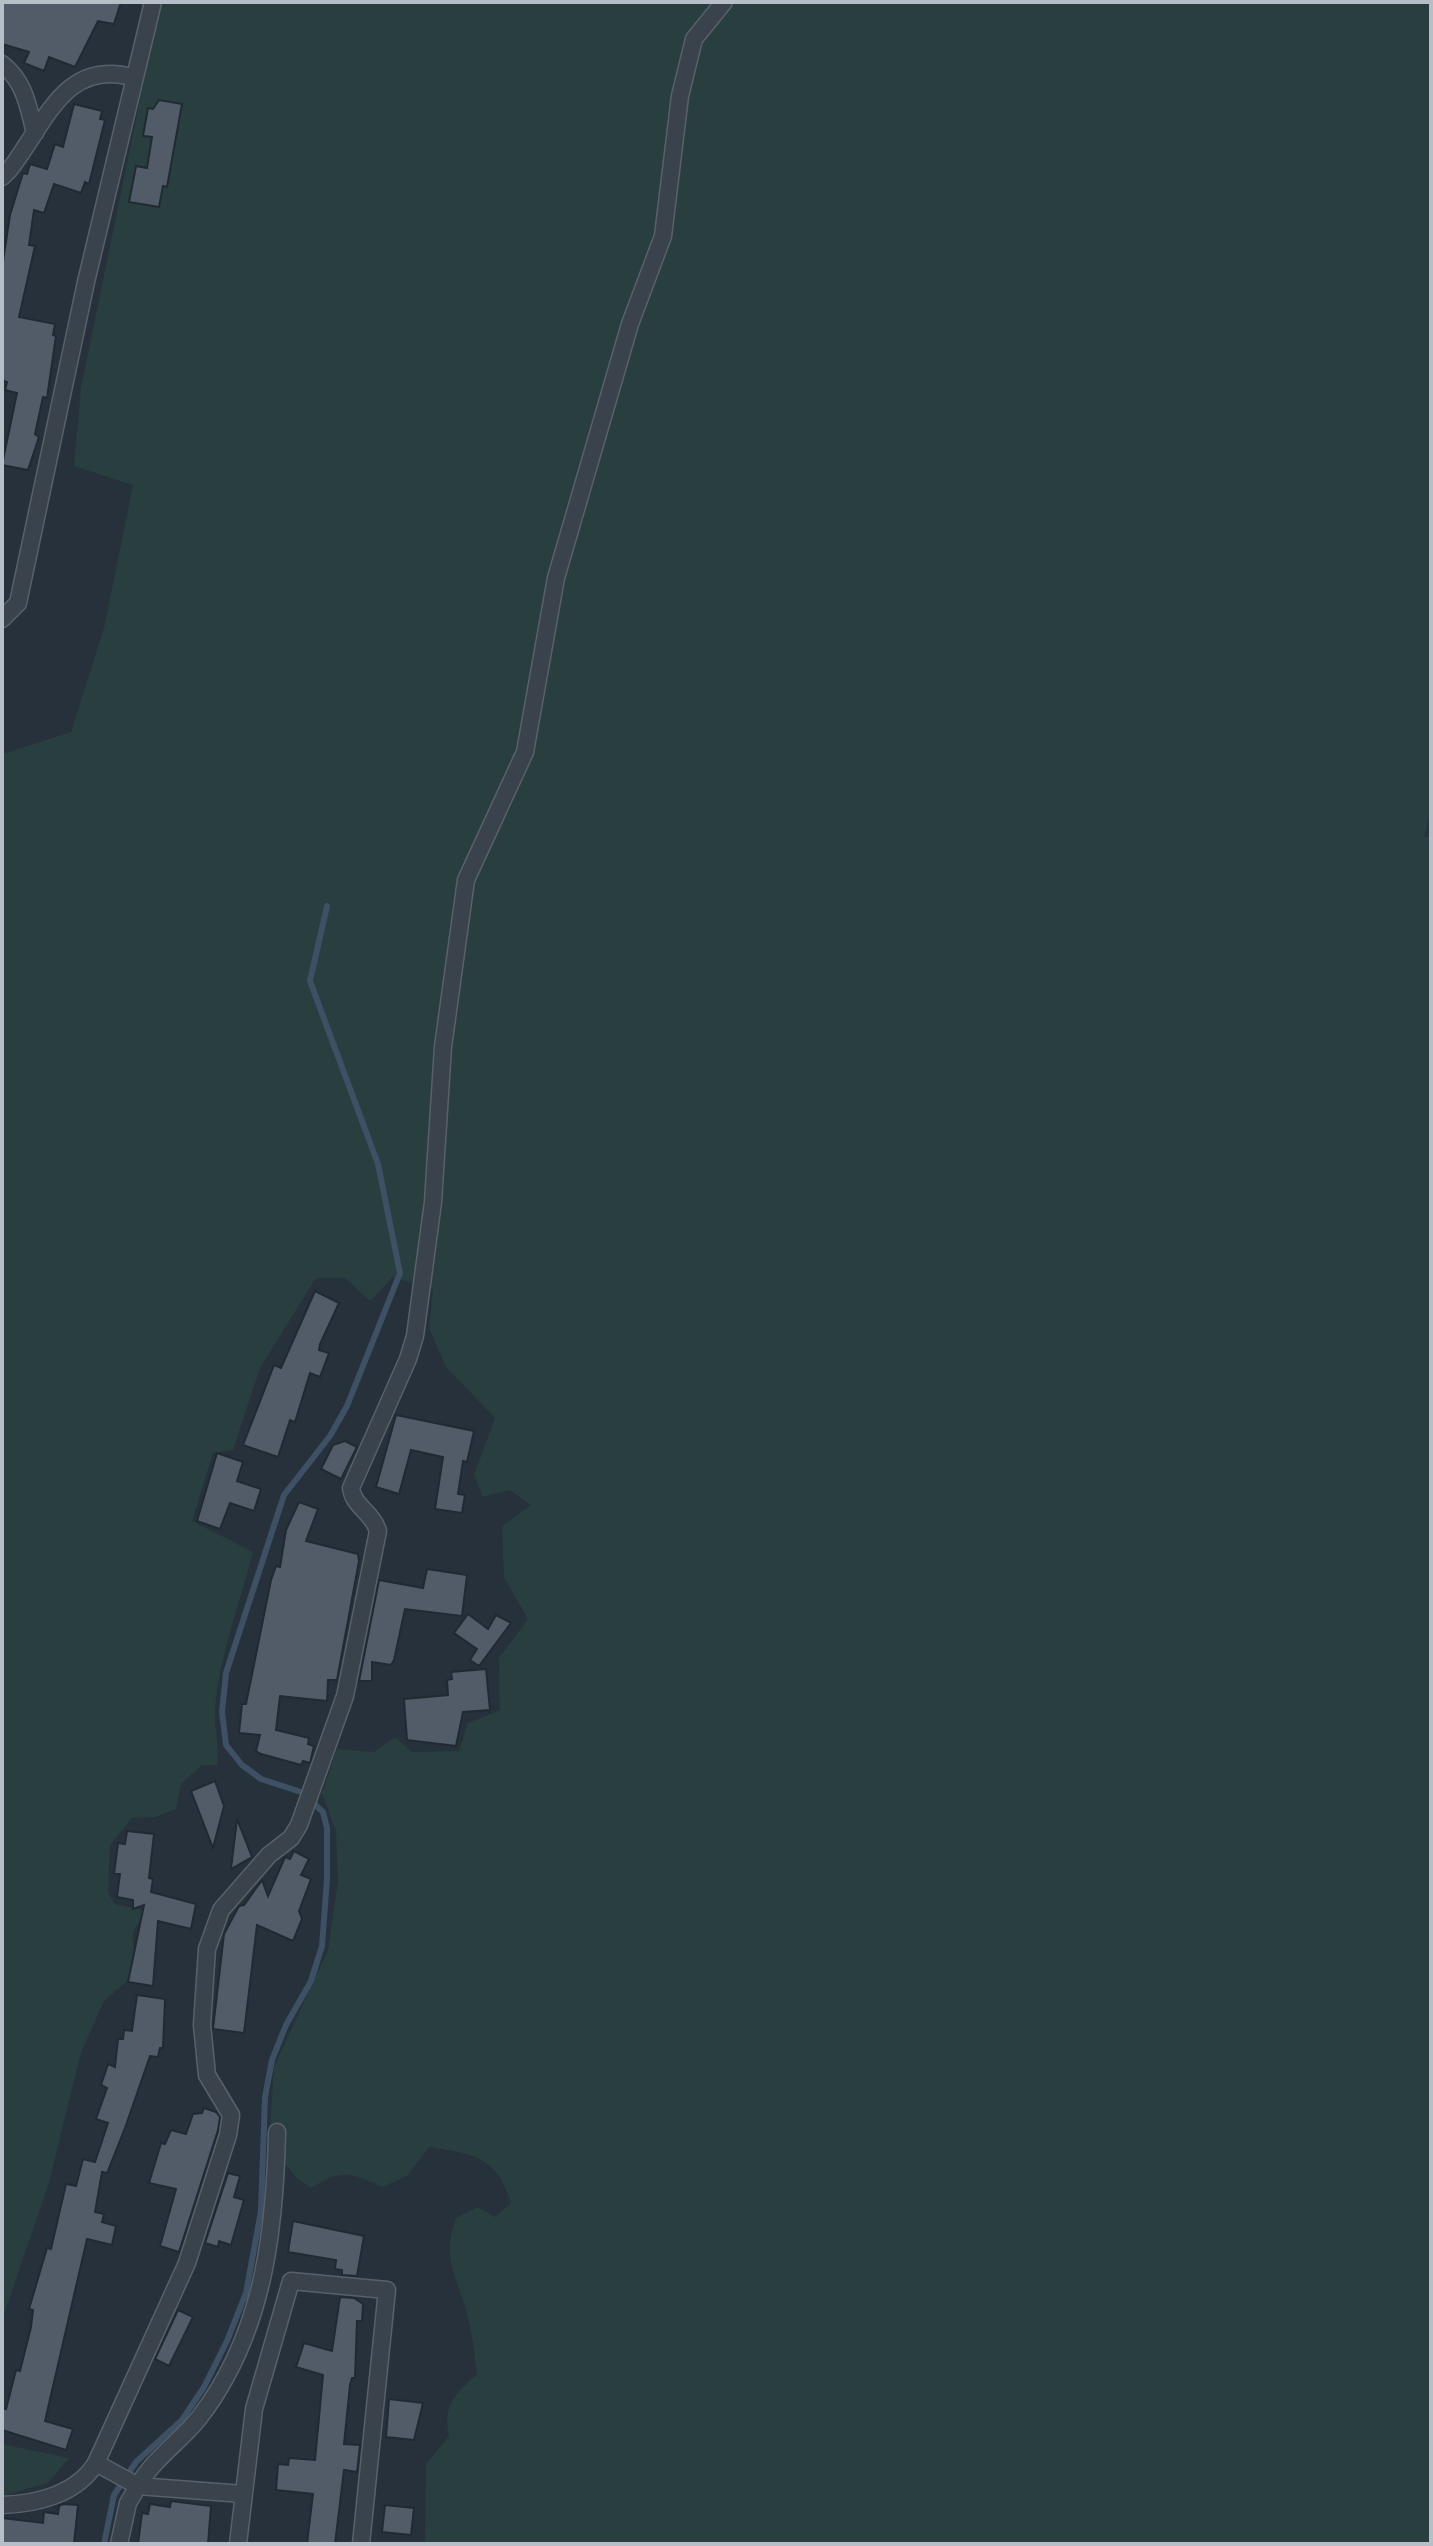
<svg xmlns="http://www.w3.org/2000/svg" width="1433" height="2546" viewBox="0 0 1433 2546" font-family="'Asap Condensed',sans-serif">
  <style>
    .green { fill: #293e3e }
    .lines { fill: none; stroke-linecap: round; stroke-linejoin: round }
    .stream { stroke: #3e5063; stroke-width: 6 }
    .building { fill: #525c69; stroke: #212a33; stroke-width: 2 }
    .street-casing { stroke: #58616a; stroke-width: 19 }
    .street { stroke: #3a434c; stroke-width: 16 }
  </style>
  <rect width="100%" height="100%" fill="#26313c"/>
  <g class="green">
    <path d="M 160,2 L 1431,2 L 1431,808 L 1424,837 L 1431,837 L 1431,2544 L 425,2544 L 426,2464 L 449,2436 C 442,2406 456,2393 477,2374 C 474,2353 472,2330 466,2310 C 455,2274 442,2256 456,2218 L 477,2207 L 495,2217 L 511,2203 C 497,2156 474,2154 429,2147 L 408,2175 L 383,2187 C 353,2174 341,2167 312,2188 L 298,2179 L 269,2145 L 274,2067 L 328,1950 L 338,1881 L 336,1831 L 322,1793 L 337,1749 L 374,1752 L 395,1737 L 412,1752 L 459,1751 L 468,1723 L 500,1710 L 499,1658 L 528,1619 L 504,1577 L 502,1526 L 531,1505 L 509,1490 L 483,1497 L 474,1475 L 495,1418 L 446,1367 L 429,1328 L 433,1289 L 393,1277 L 370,1301 L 345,1278 L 316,1278 L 260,1368 L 233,1450 L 213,1453 L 192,1521 L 253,1552 C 240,1603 219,1657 215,1710 C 214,1729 220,1746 217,1765 L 202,1765 L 181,1784 L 176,1809 L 155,1817 L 132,1818 L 110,1845 L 108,1893 L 115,1904 L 146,1911 L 133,1932 L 134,1962 L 127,1981 L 104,2001 L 81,2053 L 48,2186 L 2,2320 L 2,754 L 71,732 L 104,628 L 133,485 L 74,466 L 81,388 Z"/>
    <path d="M 2,2444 L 69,2458 L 48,2483 L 2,2496 Z"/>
  </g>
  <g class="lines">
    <path class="stream" d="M 104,2544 L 114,2495 L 136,2462 L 182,2420 L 204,2387 L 227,2341 L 246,2293 L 261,2211 L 265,2097 L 272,2060 L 286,2025 L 311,1981 L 322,1946 L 327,1879 L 327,1828 L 323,1812 L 301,1792 L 261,1779 L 242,1765 L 226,1745 L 222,1712 L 226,1673 L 284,1495 L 330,1436 L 347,1406 L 400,1273 L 378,1164 L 310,981 L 327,906"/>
  </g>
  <g class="building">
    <path d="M 2,2 L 121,2 L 114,24 L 98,21 L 75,67 L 49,57 L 44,71 L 24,63 L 29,52 L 2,44 Z"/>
    <path d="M 159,100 L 182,104 L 167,187 L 163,186 L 159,207 L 129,202 L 136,166 L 147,168 L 152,137 L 143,136 L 148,108 L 153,109 Z"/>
    <path d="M 74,104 L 102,111 L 100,119 L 105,120 L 89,184 L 85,182 L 81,193 L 54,184 L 44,213 L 34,210 L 29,245 L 35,246 L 19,317 L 55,324 L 53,335 L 56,336 L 47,398 L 43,397 L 35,434 L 39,437 L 28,470 L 2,465 L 17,393 L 5,390 L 7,382 L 2,380 L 2,268 L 10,215 L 23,173 L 27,174 L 30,164 L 47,169 L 55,144 L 63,147 Z"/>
    <path d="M 315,1291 L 339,1303 L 320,1344 L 319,1350 L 329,1353 L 320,1377 L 310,1373 L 295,1422 L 290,1420 L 278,1457 L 243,1445 L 274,1365 L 281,1368 Z"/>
    <path d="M 396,1415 L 474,1431 L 467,1462 L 463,1461 L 458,1494 L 465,1495 L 462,1513 L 435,1509 L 443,1457 L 411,1450 L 399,1494 L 376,1487 Z"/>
    <path d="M 345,1441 L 357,1447 L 341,1479 L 321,1469 L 333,1445 Z"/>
    <path d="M 217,1453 L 243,1462 L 237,1481 L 261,1489 L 254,1511 L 230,1503 L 220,1529 L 197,1521 Z"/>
    <path d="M 299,1502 L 318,1509 L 306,1541 L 358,1554 L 359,1561 L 337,1680 L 328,1680 L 327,1701 L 280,1696 L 276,1730 L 309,1738 L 308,1744 L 314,1746 L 310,1763 L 303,1761 L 301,1765 L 261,1754 L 256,1751 L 260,1735 L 239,1733 L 242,1704 L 246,1704 L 271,1580 L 276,1566 L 280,1567 L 286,1530 Z"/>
    <path d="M 427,1569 L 467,1575 L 462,1616 L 405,1609 L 394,1660 L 391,1665 L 372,1662 L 372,1681 L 359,1681 L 379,1580 L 423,1588 Z"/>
    <path d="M 468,1614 L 488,1629 L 496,1615 L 511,1623 L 479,1666 L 470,1660 L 477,1649 L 454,1633 Z"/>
    <path d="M 486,1669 L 490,1710 L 463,1712 L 456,1746 L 407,1740 L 404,1699 L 448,1695 L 447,1680 L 452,1679 L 451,1672 Z"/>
    <path d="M 215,1781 L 224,1806 L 213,1848 L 191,1791 Z"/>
    <path d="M 237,1819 L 252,1857 L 231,1869 Z"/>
    <path d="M 127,1831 L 154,1834 L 149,1878 L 153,1879 L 151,1892 L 196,1904 L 191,1929 L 158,1921 L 153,1986 L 128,1982 L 144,1905 L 133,1909 L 133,1900 L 117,1897 L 120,1874 L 114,1874 L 118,1843 L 125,1844 Z"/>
    <path d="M 294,1851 L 309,1859 L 301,1875 L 311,1879 L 299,1911 L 302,1919 L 293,1941 L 257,1925 L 244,2033 L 213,2029 L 224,1934 L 239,1906 L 244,1905 L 262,1880 L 268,1896 L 285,1857 L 290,1859 Z"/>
    <path d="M 137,1995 L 165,1999 L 163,2048 L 160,2048 L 158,2057 L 150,2056 L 125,2128 L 107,2173 L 102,2172 L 95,2212 L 104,2214 L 102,2222 L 116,2226 L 112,2245 L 87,2239 L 45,2421 L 73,2429 L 66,2450 L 2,2430 L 2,2408 L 6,2409 L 16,2370 L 20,2371 L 31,2327 L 33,2310 L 29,2309 L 47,2248 L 51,2249 L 66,2184 L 76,2186 L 83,2159 L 95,2162 L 108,2123 L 96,2119 L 107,2088 L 101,2085 L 108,2064 L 115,2067 L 118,2039 L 123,2039 L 124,2030 L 132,2031 Z"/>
    <path d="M 204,2108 L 216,2112 L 220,2117 L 218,2130 L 179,2252 L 160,2246 L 176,2189 L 149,2183 L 161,2143 L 165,2144 L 171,2130 L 186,2134 L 193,2114 L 202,2113 Z"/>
    <path d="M 228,2173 L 240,2176 L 234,2197 L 244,2200 L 231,2245 L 219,2241 L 218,2247 L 205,2243 Z"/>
    <path d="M 293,2221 L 364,2236 L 357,2276 L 342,2275 L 342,2270 L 335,2269 L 336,2260 L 288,2252 Z"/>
    <path d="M 340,2297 L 354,2298 L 363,2304 L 362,2321 L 357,2321 L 355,2378 L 352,2378 L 350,2385 L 344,2444 L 360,2445 L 357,2472 L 344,2470 L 335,2544 L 307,2544 L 313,2494 L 276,2490 L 278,2464 L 288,2465 L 289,2458 L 315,2460 L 323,2375 L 296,2367 L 304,2343 L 332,2351 Z"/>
    <path d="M 178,2310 L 193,2317 L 169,2366 L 155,2359 Z"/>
    <path d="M 389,2399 L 423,2403 L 414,2440 L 386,2437 Z"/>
    <path d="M 171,2501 L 211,2506 L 208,2544 L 138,2544 L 142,2513 L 148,2514 L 150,2504 L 170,2507 Z"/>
    <path d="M 63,2504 L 78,2505 L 74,2544 L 2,2544 L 2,2518 L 43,2523 L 44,2512 L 58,2514 L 59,2506 Z"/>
    <path d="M 385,2505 L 414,2508 L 411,2535 L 382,2532 Z"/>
  </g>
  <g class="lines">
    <defs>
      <g id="street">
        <path d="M 2,64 C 25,82 28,106 35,133"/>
        <path d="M 2,177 C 10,171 16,161 22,152 C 51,109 72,61 132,77"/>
        <path d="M 2,619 L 18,603 L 86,282 L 153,2"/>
        <path d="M 277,2132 C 275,2233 263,2335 199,2418 C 180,2442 154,2458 138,2486 L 96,2463 L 187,2263 L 228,2135 L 231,2115 L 207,2075 L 202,2025 L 207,1949 L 221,1910 L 269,1855 L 291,1838 L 299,1825 L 345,1696 L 378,1531 C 373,1513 353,1506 351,1488 L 408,1359 L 415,1336 L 433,1202 L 443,1047 L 466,880 L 525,752 L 556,578 L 630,324 L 663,236 L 680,96 L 694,39 L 724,2"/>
        <path d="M 2,2505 C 37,2504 77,2494 96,2463"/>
        <path d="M 119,2544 L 128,2503 L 138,2486 L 243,2494"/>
        <path d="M 238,2544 L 254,2409 L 291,2281 L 387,2290 L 361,2544"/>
      </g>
    </defs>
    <use href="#street" class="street-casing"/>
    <use href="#street" class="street"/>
  </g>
  <rect width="1433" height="2546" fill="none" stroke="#b6bec7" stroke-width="8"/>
</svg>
